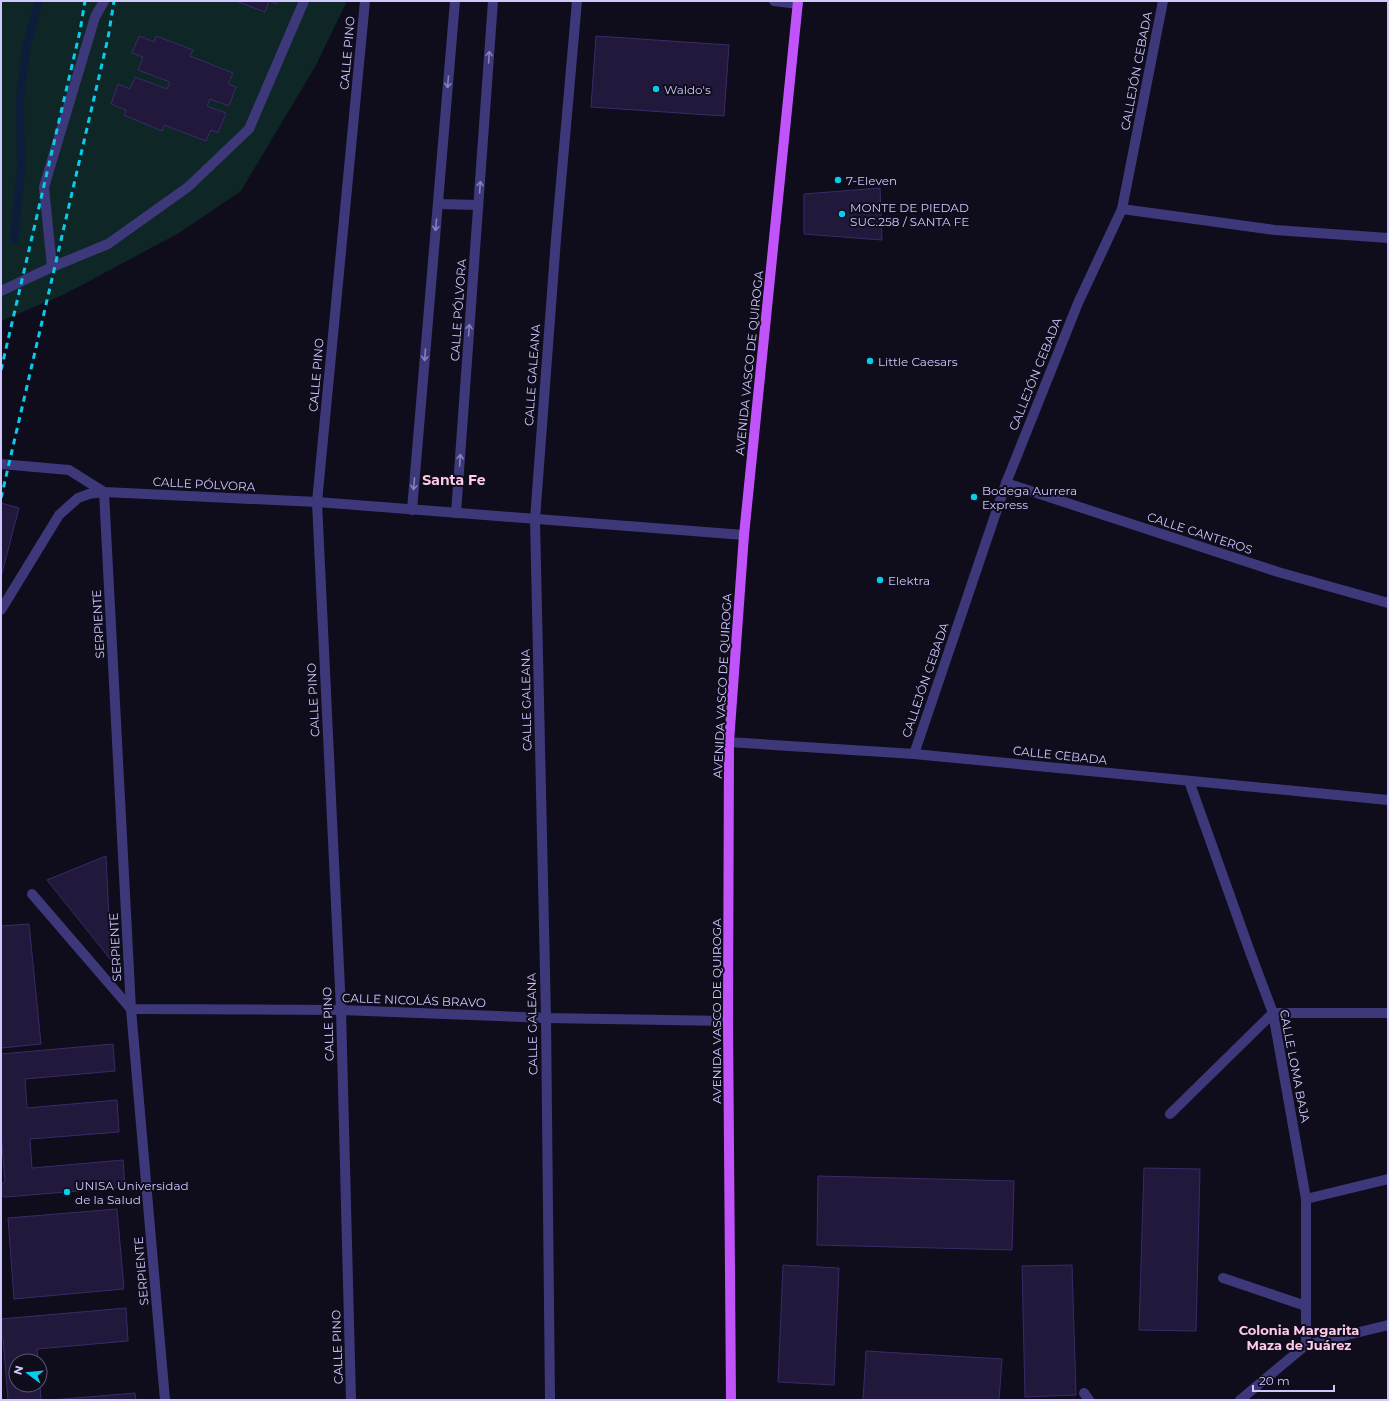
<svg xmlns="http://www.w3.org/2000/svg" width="1389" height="1401" viewBox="0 0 1389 1401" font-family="Montserrat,sans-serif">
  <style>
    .green { fill: #0f2626 }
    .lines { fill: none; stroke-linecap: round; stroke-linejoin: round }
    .stream { stroke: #0c1c3b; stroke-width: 8 }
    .building { fill: #21183c; stroke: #392b68 }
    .minor { stroke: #3d387a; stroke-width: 10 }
    .major { stroke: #c153fa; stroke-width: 10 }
    .rail { stroke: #07cceb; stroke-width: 3; stroke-dasharray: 6 5; stroke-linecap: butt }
    .oneway { stroke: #8680bc }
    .poi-dot { fill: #07cceb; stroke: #0f0c1c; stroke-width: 1.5 }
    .labels { text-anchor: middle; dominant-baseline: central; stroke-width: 4; stroke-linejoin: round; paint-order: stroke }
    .street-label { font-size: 12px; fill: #d0c8fd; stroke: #0f0c1c }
    .poi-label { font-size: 12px; fill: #d0c8fd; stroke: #0f0c1c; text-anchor: start }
    .neighbourhood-label { font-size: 13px; font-weight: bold; fill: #fecae9; stroke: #0f0c1c }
    .quarter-label { font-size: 14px; font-weight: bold; fill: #fecae9; stroke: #0f0c1c }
  </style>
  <rect width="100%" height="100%" fill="#0f0c1c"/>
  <path class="green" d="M 1,1 L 347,1 L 316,65 L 241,191 L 179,233 L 65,294 L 1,321 Z"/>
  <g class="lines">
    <path class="stream" d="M 14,240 L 21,170 L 20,98 L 27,44 L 39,1"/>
  </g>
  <g class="building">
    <path d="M 236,1 L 278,1 L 277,4 L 269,1 L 265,12 Z"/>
    <path d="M 139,36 L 154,42 L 156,36 L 193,50 L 190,56 L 233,73 L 228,84 L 236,87 L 229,106 L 210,99 L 207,106 L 226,113 L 218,133 L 211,130 L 206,141 L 164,125 L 162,131 L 124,115 L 126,110 L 111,104 L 118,84 L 130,89 L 135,77 L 167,89 L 170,82 L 138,70 L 143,57 L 132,53 Z"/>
    <path d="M 596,36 L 729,45 L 724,116 L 591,107 Z"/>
    <path d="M 880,188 L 882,240 L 804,234 L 804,194 Z"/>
    <path d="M 1,503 L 19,508 L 1,577 Z"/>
    <path d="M 106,856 L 111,960 L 47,880 Z"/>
    <path d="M 29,924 L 41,1044 L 1,1048 L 1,926 Z"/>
    <path d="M 113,1044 L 115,1071 L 25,1079 L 27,1108 L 117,1100 L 119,1132 L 30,1139 L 32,1168 L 123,1160 L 125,1187 L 6,1197 L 1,1196 L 1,1184 L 5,1182 L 1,1132 L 1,1054 Z"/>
    <path d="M 1144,1168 L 1200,1169 L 1196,1331 L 1139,1330 Z"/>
    <path d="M 818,1176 L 1014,1181 L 1012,1250 L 817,1245 Z"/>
    <path d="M 117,1209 L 124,1289 L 14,1299 L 8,1218 Z"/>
    <path d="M 783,1265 L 839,1268 L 834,1385 L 778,1382 Z"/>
    <path d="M 1072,1265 L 1076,1395 L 1025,1397 L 1022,1266 Z"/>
    <path d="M 126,1308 L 128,1341 L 37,1349 L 38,1361 L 16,1361 L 16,1385 L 40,1385 L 41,1400 L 8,1400 L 3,1338 L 1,1338 L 1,1319 Z"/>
    <path d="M 866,1351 L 1002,1359 L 999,1400 L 863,1400 Z"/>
    <path d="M 135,1393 L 136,1400 L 51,1400 Z"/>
  </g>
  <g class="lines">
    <g class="minor">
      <path d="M 774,1 L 798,4"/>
      <path d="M 438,204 L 478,205"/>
      <path d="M 1122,209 L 1275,230 L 1388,238"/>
      <path d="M 52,267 L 44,187 L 95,17 L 104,1"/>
      <path d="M 1,291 L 52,267 L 108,244 L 188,187 L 249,129 L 304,1"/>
      <path d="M 1,464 L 69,470 L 104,492 L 317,502 L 744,535"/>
      <path d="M 1006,483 L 1278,572 L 1388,603"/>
      <path d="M 412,510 L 455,1"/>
      <path d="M 456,513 L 493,1"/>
      <path d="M 1,610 L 59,515 L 78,498 L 89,494 L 104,492 L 131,1009 L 165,1400"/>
      <path d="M 729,742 L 914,754 L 1388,800"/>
      <path d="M 914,754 L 1006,483 L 1078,303 L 1122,209 L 1163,1"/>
      <path d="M 1189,781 L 1250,952 L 1273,1013 L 1306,1199 L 1306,1345"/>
      <path d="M 32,894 L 131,1009 L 341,1010 L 546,1018 L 728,1021"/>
      <path d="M 1170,1114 L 1273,1013 L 1388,1013"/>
      <path d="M 1306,1199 L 1388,1179"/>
      <path d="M 1223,1278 L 1306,1306"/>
      <path d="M 1084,1393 L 1089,1400"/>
      <path d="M 351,1400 L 341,1010 L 317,502 L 365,1"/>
      <path d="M 550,1400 L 546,1018 L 535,519 L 556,239 L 577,1"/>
      <path d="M 1240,1400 L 1306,1345 L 1388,1325"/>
    </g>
    <path class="major" d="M 731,1400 L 728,1021 L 729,742 L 744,535 L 798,1"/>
    <g class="rail">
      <path d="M 1,370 L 80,31 L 85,1"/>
      <path d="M 1,498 L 108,38 L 114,1"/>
    </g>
  </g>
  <defs><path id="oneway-shaft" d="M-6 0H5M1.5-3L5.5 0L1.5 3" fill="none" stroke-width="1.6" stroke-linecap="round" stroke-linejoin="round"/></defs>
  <g class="oneway">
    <use href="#oneway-shaft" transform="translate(489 57) rotate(-86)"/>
    <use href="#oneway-shaft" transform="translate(448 82) rotate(95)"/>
    <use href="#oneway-shaft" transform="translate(480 187) rotate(-86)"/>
    <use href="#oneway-shaft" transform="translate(436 225) rotate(95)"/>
    <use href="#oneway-shaft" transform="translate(469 330) rotate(-86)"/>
    <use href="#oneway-shaft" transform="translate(425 355) rotate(95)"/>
    <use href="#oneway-shaft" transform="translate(460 460) rotate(-86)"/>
    <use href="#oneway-shaft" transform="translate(414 484) rotate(95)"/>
  </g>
  <g class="poi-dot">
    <circle cx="656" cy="89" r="4"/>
    <circle cx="838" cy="180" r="4"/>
    <circle cx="842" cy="214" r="4"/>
    <circle cx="870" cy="361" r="4"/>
    <circle cx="974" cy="497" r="4"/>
    <circle cx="880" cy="580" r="4"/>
    <circle cx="67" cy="1192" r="4"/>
  </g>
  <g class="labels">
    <g class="street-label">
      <text transform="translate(347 53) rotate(-85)">CALLE PINO</text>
      <text transform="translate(1136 71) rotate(-79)">CALLEJÓN CEBADA</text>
      <text transform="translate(458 310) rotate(-86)">CALLE PÓLVORA</text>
      <text transform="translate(749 363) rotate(-84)">AVENIDA VASCO DE QUIROGA</text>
      <text transform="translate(1035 374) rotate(-68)">CALLEJÓN CEBADA</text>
      <text transform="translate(316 375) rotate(-85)">CALLE PINO</text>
      <text transform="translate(532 375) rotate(-86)">CALLE GALEANA</text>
      <text transform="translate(204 484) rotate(3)">CALLE PÓLVORA</text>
      <text transform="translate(1200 533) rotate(18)">CALLE CANTEROS</text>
      <text transform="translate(98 624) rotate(-93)">SERPIENTE</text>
      <text transform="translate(925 680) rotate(-71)">CALLEJÓN CEBADA</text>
      <text transform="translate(722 686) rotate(-87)">AVENIDA VASCO DE QUIROGA</text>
      <text transform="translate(313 700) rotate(-93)">CALLE PINO</text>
      <text transform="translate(526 700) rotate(-91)">CALLE GALEANA</text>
      <text transform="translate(1060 755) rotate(6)">CALLE CEBADA</text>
      <text transform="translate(115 947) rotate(-93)">SERPIENTE</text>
      <text transform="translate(414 1000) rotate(2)">CALLE NICOLÁS BRAVO</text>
      <text transform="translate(716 1011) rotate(-90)">AVENIDA VASCO DE QUIROGA</text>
      <text transform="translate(328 1024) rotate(-92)">CALLE PINO</text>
      <text transform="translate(532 1024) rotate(-91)">CALLE GALEANA</text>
      <text transform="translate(1295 1066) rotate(79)">CALLE LOMA BAJA</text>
      <text transform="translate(141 1271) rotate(-95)">SERPIENTE</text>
      <text transform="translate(337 1347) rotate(-92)">CALLE PINO</text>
    </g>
    <g class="poi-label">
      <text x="664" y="89">Waldo's</text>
      <text x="846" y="180">7-Eleven</text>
      <text x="850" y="207">MONTE DE PIEDAD<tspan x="850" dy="14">SUC.258 / SANTA FE</tspan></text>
      <text x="878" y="361">Little Caesars</text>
      <text x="982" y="490">Bodega Aurrera<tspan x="982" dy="14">Express</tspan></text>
      <text x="888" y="580">Elektra</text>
      <text x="75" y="1185">UNISA Universidad<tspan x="75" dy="14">de la Salud</tspan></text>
    </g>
    <g class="neighbourhood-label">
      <text x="1299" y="1330">Colonia Margarita<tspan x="1299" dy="15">Maza de Juárez</tspan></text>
    </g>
    <g class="quarter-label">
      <text x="454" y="480">Santa Fe</text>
    </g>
  </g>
  <rect width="1389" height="1401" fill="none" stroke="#d0c8fd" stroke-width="4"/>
  <g transform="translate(28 1373) rotate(286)"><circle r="19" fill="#0f0c1c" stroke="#5c5776"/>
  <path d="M0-3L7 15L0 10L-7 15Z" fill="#07cceb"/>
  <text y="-6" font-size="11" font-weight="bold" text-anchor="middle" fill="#d0c8fd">N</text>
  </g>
  <path d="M1253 1385v6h81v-6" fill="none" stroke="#d0c8fd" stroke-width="2"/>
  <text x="1259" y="1385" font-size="12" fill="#d0c8fd" stroke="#0f0c1c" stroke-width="3" paint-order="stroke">20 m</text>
</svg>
